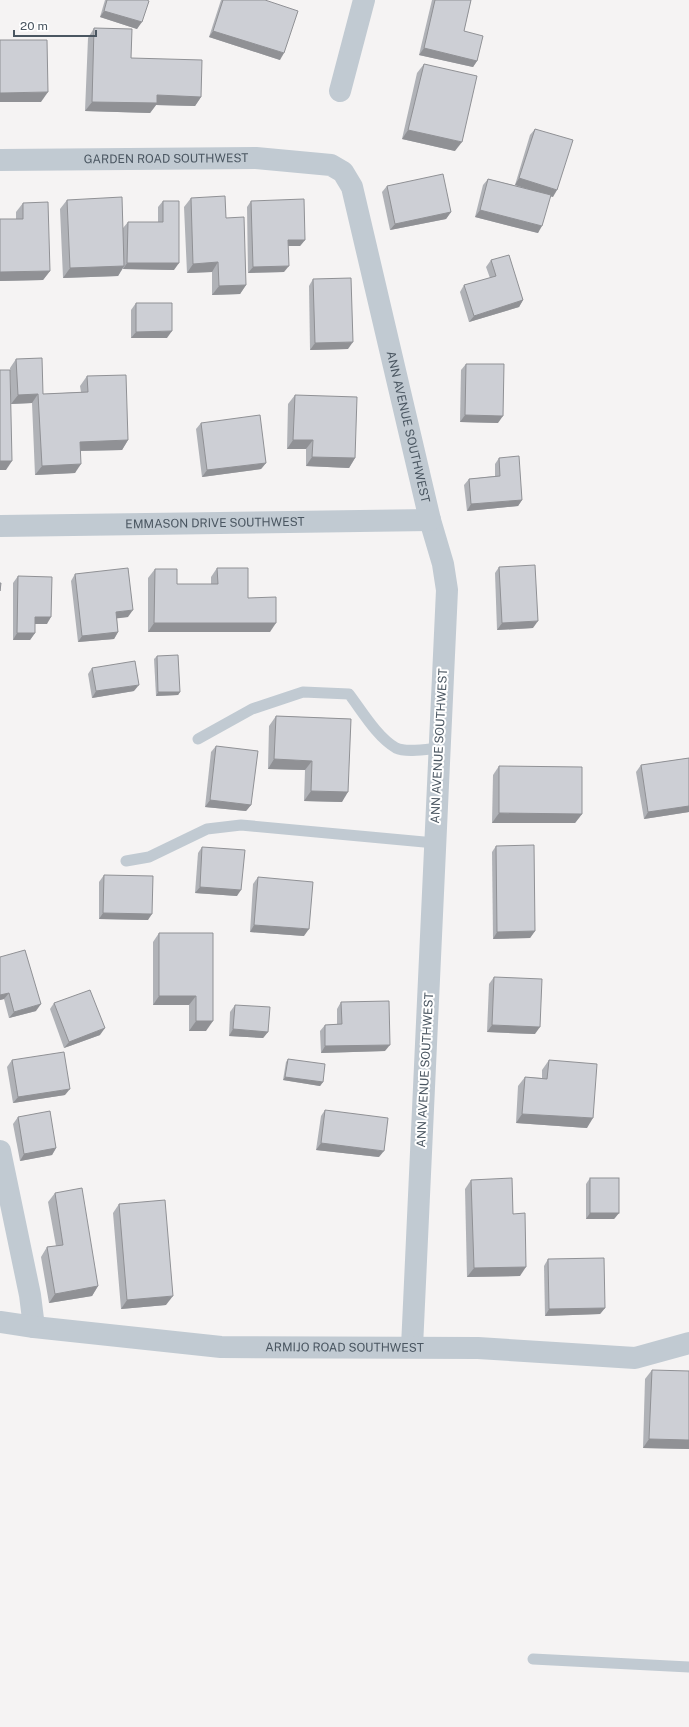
<svg xmlns="http://www.w3.org/2000/svg" width="689" height="1727" viewBox="0 0 689 1727" font-family="'Public Sans',sans-serif">
  <style>
    .lines { fill: none; stroke-linecap: round; stroke-linejoin: round }
    .lane { stroke: #c1cad2; stroke-width: 11 }
    .street { stroke: #c1cad2; stroke-width: 22 }
    .wall { fill: #b0b2b7 }
    .shaded-wall { fill: #909195 }
    .building { fill: #cdcfd5; stroke: #909195 }
    .labels { text-anchor: middle; dominant-baseline: central; stroke-width: 4; stroke-linejoin: round; paint-order: stroke }
    .street-label { font-size: 12px; fill: #4a5661; stroke: #fff }
  </style>
  <rect width="100%" height="100%" fill="#f5f3f3"/>
  <g class="lines">
    <g class="lane">
      <path d="M 198,739 L 252,709 L 303,692 L 349,694 C 362,711 377,737 396,748 C 406,753 428,749 439,748"/>
      <path d="M 126,861 L 149,857 L 207,829 L 241,825 L 435,843"/>
      <path d="M 533,1659 L 689,1667"/>
    </g>
    <g class="street">
      <path d="M 340,91 L 364,0"/>
      <path id="s1" d="M 0,160 L 256,158 L 331,165 L 343,172 L 352,187 L 430,520 L 443,564 L 447,590 L 412,1347"/>
      <path id="s2" d="M 0,526 L 430,520"/>
      <path d="M 0,1151 L 30,1295 L 34,1327"/>
      <path id="s3" d="M 0,1322 L 34,1327 L 221,1347 L 478,1348 L 635,1358 L 689,1343"/>
    </g>
  </g>
  <g class="wall">
    <path d="M 105,0 L 147,0 L 137,29 L 100,17 Z"/>
    <path d="M 221,0 L 265,0 L 280,60 L 209,37 Z"/>
    <path d="M 432,0 L 471,0 L 464,31 L 477,61 L 473,67 L 419,55 Z"/>
    <path d="M 94,28 L 131,58 L 201,97 L 195,106 L 156,105 L 150,113 L 85,111 L 88,38 Z"/>
    <path d="M 424,64 L 455,151 L 402,139 L 417,73 Z"/>
    <path d="M 535,129 L 553,197 L 550,196 L 538,233 L 475,217 L 483,185 L 488,179 L 525,188 L 515,185 L 530,135 Z"/>
    <path d="M 387,186 L 451,212 L 446,219 L 390,230 L 382,192 Z"/>
    <path d="M 191,198 L 226,218 L 246,285 L 240,294 L 212,295 L 212,272 L 187,273 L 184,207 Z"/>
    <path d="M 67,200 L 123,235 L 123,228 L 128,222 L 158,222 L 158,207 L 163,201 L 174,270 L 123,269 L 123,268 L 118,276 L 63,278 L 60,209 Z"/>
    <path d="M 251,201 L 305,240 L 300,246 L 288,246 L 284,272 L 248,273 L 247,207 Z"/>
    <path d="M 23,203 L 50,271 L 43,280 L 0,281 L 0,219 L 16,219 L 16,212 Z"/>
    <path d="M 491,260 L 523,300 L 519,307 L 469,322 L 460,292 L 464,285 L 490,278 L 486,267 Z"/>
    <path d="M 313,279 L 348,349 L 310,350 L 309,286 Z"/>
    <path d="M 136,303 L 167,338 L 131,338 L 131,310 Z"/>
    <path d="M 16,359 L 43,394 L 81,392 L 80,386 L 87,376 L 128,440 L 122,450 L 81,451 L 75,473 L 35,475 L 32,403 L 11,404 L 10,368 Z"/>
    <path d="M 466,364 L 498,423 L 460,422 L 461,370 Z"/>
    <path d="M 295,395 L 355,458 L 349,468 L 306,466 L 306,449 L 287,449 L 288,404 Z"/>
    <path d="M 201,423 L 266,463 L 261,469 L 202,477 L 196,429 Z"/>
    <path d="M 499,458 L 522,500 L 518,506 L 467,511 L 464,485 L 469,479 L 495,476 L 495,464 Z"/>
    <path d="M 499,567 L 533,628 L 497,630 L 495,573 Z"/>
    <path d="M 217,568 L 248,598 L 270,632 L 148,632 L 148,578 L 155,569 L 177,584 L 211,584 L 211,577 Z"/>
    <path d="M 75,574 L 128,617 L 117,618 L 118,632 L 114,639 L 78,642 L 71,581 Z"/>
    <path d="M 18,576 L 47,624 L 35,624 L 35,633 L 30,640 L 13,640 L 13,583 Z"/>
    <path d="M 157,656 L 180,692 L 178,695 L 156,696 L 154,659 Z"/>
    <path d="M 92,668 L 134,691 L 92,698 L 88,674 Z"/>
    <path d="M 276,716 L 351,719 L 342,802 L 304,801 L 305,770 L 268,769 L 269,726 Z"/>
    <path d="M 216,746 L 251,805 L 246,811 L 205,807 L 211,752 Z"/>
    <path d="M 689,758 L 689,812 L 644,819 L 636,772 L 641,765 Z"/>
    <path d="M 499,766 L 582,814 L 575,823 L 492,823 L 493,775 Z"/>
    <path d="M 496,846 L 535,931 L 530,938 L 493,939 L 492,852 Z"/>
    <path d="M 202,847 L 237,896 L 195,893 L 198,853 Z"/>
    <path d="M 104,875 L 148,920 L 99,919 L 99,882 Z"/>
    <path d="M 258,877 L 304,936 L 250,932 L 253,884 Z"/>
    <path d="M 159,933 L 213,933 L 206,1031 L 189,1031 L 189,1005 L 153,1005 L 153,942 Z"/>
    <path d="M 0,957 L 36,1011 L 9,1018 L 4,999 L 0,1000 Z"/>
    <path d="M 494,977 L 535,1034 L 487,1032 L 489,984 Z"/>
    <path d="M 341,1002 L 385,1051 L 321,1053 L 320,1031 L 325,1025 L 337,1024 L 337,1009 Z"/>
    <path d="M 54,1003 L 100,1035 L 64,1048 L 50,1009 Z"/>
    <path d="M 235,1005 L 268,1032 L 263,1038 L 229,1036 L 230,1012 Z"/>
    <path d="M 288,1059 L 323,1082 L 320,1086 L 283,1080 L 286,1062 Z"/>
    <path d="M 12,1060 L 65,1095 L 13,1103 L 7,1067 Z"/>
    <path d="M 549,1060 L 587,1128 L 516,1123 L 518,1086 L 525,1077 L 542,1078 L 542,1070 Z"/>
    <path d="M 325,1110 L 379,1157 L 316,1150 L 321,1116 Z"/>
    <path d="M 18,1117 L 56,1148 L 52,1155 L 20,1161 L 13,1124 Z"/>
    <path d="M 590,1178 L 619,1213 L 614,1219 L 586,1219 L 586,1184 Z"/>
    <path d="M 471,1180 L 513,1214 L 520,1276 L 467,1277 L 465,1189 Z"/>
    <path d="M 55,1193 L 98,1286 L 92,1296 L 49,1303 L 41,1257 L 47,1247 L 56,1246 L 48,1202 Z"/>
    <path d="M 119,1204 L 166,1305 L 121,1309 L 113,1213 Z"/>
    <path d="M 548,1259 L 605,1308 L 600,1314 L 545,1316 L 544,1266 Z"/>
    <path d="M 652,1370 L 689,1449 L 643,1448 L 645,1379 Z"/>
  </g>
  <g class="shaded-wall">
    <path d="M 104,11 L 142,22 L 137,29 L 100,17 Z"/>
    <path d="M 213,31 L 284,53 L 280,60 L 209,37 Z"/>
    <path d="M 424,48 L 477,61 L 473,67 L 419,55 Z"/>
    <path d="M 48,92 L 41,102 L 0,102 L 0,93 Z"/>
    <path d="M 157,95 L 201,97 L 195,106 L 156,105 L 150,113 L 85,111 L 92,102 Z"/>
    <path d="M 408,130 L 462,142 L 455,151 L 402,139 Z"/>
    <path d="M 519,178 L 557,190 L 553,197 L 515,185 Z"/>
    <path d="M 480,210 L 542,226 L 538,233 L 475,217 Z"/>
    <path d="M 451,212 L 446,219 L 390,230 L 395,224 Z"/>
    <path d="M 288,240 L 305,240 L 300,246 L 284,246 Z"/>
    <path d="M 218,262 L 212,272 L 187,273 L 193,264 Z"/>
    <path d="M 127,263 L 179,263 L 174,270 L 123,269 Z"/>
    <path d="M 124,266 L 118,276 L 63,278 L 70,268 Z"/>
    <path d="M 289,266 L 284,272 L 248,273 L 253,267 Z"/>
    <path d="M 50,271 L 43,280 L 0,281 L 0,272 Z"/>
    <path d="M 246,285 L 240,294 L 212,295 L 219,286 Z"/>
    <path d="M 523,300 L 519,307 L 469,322 L 474,316 Z"/>
    <path d="M 172,331 L 167,338 L 131,338 L 136,332 Z"/>
    <path d="M 353,342 L 348,349 L 310,350 L 315,343 Z"/>
    <path d="M 38,394 L 32,403 L 11,404 L 18,395 Z"/>
    <path d="M 465,415 L 503,416 L 498,423 L 460,422 Z"/>
    <path d="M 128,440 L 122,450 L 74,451 L 80,442 Z"/>
    <path d="M 293,440 L 313,440 L 306,449 L 287,449 Z"/>
    <path d="M 312,457 L 355,458 L 349,468 L 306,466 Z"/>
    <path d="M 0,461 L 12,461 L 6,470 L 0,470 Z"/>
    <path d="M 266,463 L 261,469 L 202,477 L 207,470 Z"/>
    <path d="M 81,464 L 75,473 L 35,475 L 42,466 Z"/>
    <path d="M 522,500 L 518,506 L 467,511 L 471,504 Z"/>
    <path d="M 133,610 L 128,617 L 112,619 L 116,612 Z"/>
    <path d="M 35,617 L 51,617 L 47,624 L 31,624 Z"/>
    <path d="M 538,621 L 533,628 L 497,630 L 502,623 Z"/>
    <path d="M 154,623 L 276,623 L 270,632 L 148,632 Z"/>
    <path d="M 118,632 L 114,639 L 78,642 L 82,636 Z"/>
    <path d="M 17,633 L 35,633 L 30,640 L 13,640 Z"/>
    <path d="M 139,685 L 134,691 L 92,698 L 96,691 Z"/>
    <path d="M 158,692 L 180,692 L 178,695 L 156,696 Z"/>
    <path d="M 274,759 L 312,761 L 305,770 L 268,769 Z"/>
    <path d="M 311,791 L 348,792 L 342,802 L 304,801 Z"/>
    <path d="M 210,800 L 251,805 L 246,811 L 205,807 Z"/>
    <path d="M 689,806 L 689,812 L 644,819 L 648,812 Z"/>
    <path d="M 499,813 L 582,814 L 575,823 L 492,823 Z"/>
    <path d="M 200,887 L 241,890 L 237,896 L 195,893 Z"/>
    <path d="M 103,913 L 152,914 L 148,920 L 99,919 Z"/>
    <path d="M 254,925 L 309,929 L 304,936 L 250,932 Z"/>
    <path d="M 535,931 L 530,938 L 493,939 L 497,932 Z"/>
    <path d="M 9,993 L 4,999 L 0,1000 L 0,995 Z"/>
    <path d="M 159,996 L 196,996 L 189,1005 L 153,1005 Z"/>
    <path d="M 41,1004 L 36,1011 L 9,1018 L 14,1012 Z"/>
    <path d="M 196,1021 L 213,1021 L 206,1031 L 189,1031 Z"/>
    <path d="M 492,1025 L 540,1027 L 535,1034 L 487,1032 Z"/>
    <path d="M 105,1028 L 100,1035 L 64,1048 L 69,1042 Z"/>
    <path d="M 233,1029 L 268,1032 L 263,1038 L 229,1036 Z"/>
    <path d="M 390,1045 L 385,1051 L 321,1053 L 325,1046 Z"/>
    <path d="M 285,1077 L 323,1082 L 320,1086 L 283,1080 Z"/>
    <path d="M 70,1089 L 65,1095 L 13,1103 L 18,1097 Z"/>
    <path d="M 522,1114 L 593,1118 L 587,1128 L 516,1123 Z"/>
    <path d="M 321,1143 L 384,1151 L 379,1157 L 316,1150 Z"/>
    <path d="M 56,1148 L 52,1155 L 20,1161 L 24,1154 Z"/>
    <path d="M 590,1213 L 619,1213 L 614,1219 L 586,1219 Z"/>
    <path d="M 526,1267 L 520,1276 L 467,1277 L 474,1268 Z"/>
    <path d="M 98,1286 L 92,1296 L 49,1303 L 55,1294 Z"/>
    <path d="M 173,1296 L 166,1305 L 121,1309 L 127,1300 Z"/>
    <path d="M 605,1308 L 600,1314 L 545,1316 L 549,1309 Z"/>
    <path d="M 649,1439 L 689,1440 L 689,1449 L 643,1448 Z"/>
  </g>
  <g class="building">
    <path d="M 107,0 L 147,0 L 149,1 L 142,22 L 104,11 Z"/>
    <path d="M 223,0 L 265,0 L 298,11 L 284,53 L 213,31 Z"/>
    <path d="M 435,0 L 471,0 L 464,31 L 483,36 L 477,61 L 424,48 Z"/>
    <path d="M 94,28 L 132,29 L 131,58 L 202,60 L 201,97 L 157,95 L 157,103 L 92,102 Z"/>
    <path d="M 0,40 L 47,40 L 48,92 L 0,93 Z"/>
    <path d="M 424,64 L 477,76 L 462,142 L 408,130 Z"/>
    <path d="M 535,129 L 573,140 L 557,190 L 519,178 Z"/>
    <path d="M 443,174 L 451,212 L 395,224 L 387,186 Z"/>
    <path d="M 488,179 L 551,195 L 542,226 L 480,210 Z"/>
    <path d="M 225,196 L 226,218 L 244,217 L 246,285 L 219,286 L 218,262 L 193,264 L 191,198 Z"/>
    <path d="M 122,197 L 124,266 L 70,268 L 67,200 Z"/>
    <path d="M 304,199 L 305,240 L 288,240 L 289,266 L 253,267 L 251,201 Z"/>
    <path d="M 163,201 L 179,201 L 179,263 L 127,263 L 128,222 L 163,222 Z"/>
    <path d="M 48,202 L 50,271 L 0,272 L 0,219 L 23,219 L 23,203 Z"/>
    <path d="M 509,255 L 523,300 L 474,316 L 464,285 L 496,276 L 491,260 Z"/>
    <path d="M 351,278 L 353,342 L 315,343 L 313,279 Z"/>
    <path d="M 136,303 L 172,303 L 172,331 L 136,332 Z"/>
    <path d="M 42,358 L 43,394 L 88,392 L 87,376 L 126,375 L 128,440 L 80,442 L 81,464 L 42,466 L 38,394 L 18,395 L 16,359 Z"/>
    <path d="M 466,364 L 504,364 L 503,416 L 465,415 Z"/>
    <path d="M 0,370 L 10,370 L 12,461 L 0,461 Z"/>
    <path d="M 295,395 L 357,397 L 355,458 L 312,457 L 313,440 L 293,440 Z"/>
    <path d="M 260,415 L 266,463 L 207,470 L 201,423 Z"/>
    <path d="M 519,456 L 522,500 L 471,504 L 469,479 L 500,476 L 499,458 Z"/>
    <path d="M 535,565 L 538,621 L 502,623 L 499,567 Z"/>
    <path d="M 128,568 L 133,610 L 116,612 L 118,632 L 82,636 L 75,574 Z"/>
    <path d="M 217,568 L 248,568 L 248,598 L 276,597 L 276,623 L 154,623 L 155,569 L 177,569 L 177,584 L 218,584 Z"/>
    <path d="M 18,576 L 52,577 L 51,617 L 35,617 L 35,633 L 17,633 Z"/>
    <path d="M 0,583 L 1,583 L 0,591 Z"/>
    <path d="M 178,655 L 180,692 L 158,692 L 157,656 Z"/>
    <path d="M 135,661 L 139,685 L 96,691 L 92,668 Z"/>
    <path d="M 276,716 L 351,719 L 348,792 L 311,791 L 312,761 L 274,759 Z"/>
    <path d="M 216,746 L 258,751 L 251,805 L 210,800 Z"/>
    <path d="M 689,758 L 689,806 L 648,812 L 641,765 Z"/>
    <path d="M 499,766 L 582,767 L 582,814 L 499,813 Z"/>
    <path d="M 534,845 L 535,931 L 497,932 L 496,846 Z"/>
    <path d="M 202,847 L 245,850 L 241,890 L 200,887 Z"/>
    <path d="M 104,875 L 153,876 L 152,914 L 103,913 Z"/>
    <path d="M 258,877 L 313,882 L 309,929 L 254,925 Z"/>
    <path d="M 159,933 L 213,933 L 213,1021 L 196,1021 L 196,996 L 159,996 Z"/>
    <path d="M 25,950 L 41,1004 L 14,1012 L 9,993 L 0,995 L 0,957 Z"/>
    <path d="M 494,977 L 542,979 L 540,1027 L 492,1025 Z"/>
    <path d="M 90,990 L 105,1028 L 69,1042 L 54,1003 Z"/>
    <path d="M 389,1001 L 390,1045 L 325,1046 L 325,1025 L 342,1024 L 341,1002 Z"/>
    <path d="M 235,1005 L 270,1007 L 268,1032 L 233,1029 Z"/>
    <path d="M 64,1052 L 70,1089 L 18,1097 L 12,1060 Z"/>
    <path d="M 288,1059 L 325,1064 L 323,1082 L 285,1077 Z"/>
    <path d="M 549,1060 L 597,1064 L 593,1118 L 522,1114 L 525,1077 L 547,1079 Z"/>
    <path d="M 325,1110 L 388,1118 L 384,1151 L 321,1143 Z"/>
    <path d="M 50,1111 L 56,1148 L 24,1154 L 18,1117 Z"/>
    <path d="M 512,1178 L 513,1214 L 525,1213 L 526,1267 L 474,1268 L 471,1180 Z"/>
    <rect x="590" y="1178" width="29" height="35"/>
    <path d="M 82,1188 L 98,1286 L 55,1294 L 47,1247 L 63,1245 L 55,1193 Z"/>
    <path d="M 165,1200 L 173,1296 L 127,1300 L 119,1204 Z"/>
    <path d="M 604,1258 L 605,1308 L 549,1309 L 548,1259 Z"/>
    <path d="M 652,1370 L 689,1371 L 689,1440 L 649,1439 Z"/>
  </g>
  <g class="labels">
    <g class="street-label">
      <text stroke="none"><textPath href="#s1" startOffset="166">GARDEN ROAD SOUTHWEST</textPath></text>
      <text stroke="none"><textPath href="#s1" startOffset="609">ANN AVENUE SOUTHWEST</textPath></text>
      <text stroke="none"><textPath href="#s2" startOffset="215">EMMASON DRIVE SOUTHWEST</textPath></text>
      <text transform="translate(439 746) rotate(-87)">ANN AVENUE SOUTHWEST</text>
      <text transform="translate(425 1070) rotate(-87)">ANN AVENUE SOUTHWEST</text>
      <text stroke="none"><textPath href="#s3" startOffset="346">ARMIJO ROAD SOUTHWEST</textPath></text>
    </g>
  </g>
  <path d="M14 30v6h82v-6" fill="none" stroke="#4a5661" stroke-width="2"/>
  <text x="20" y="30" font-size="12" fill="#4a5661" stroke="#ffffff" stroke-width="3" paint-order="stroke">20 m</text>
</svg>
